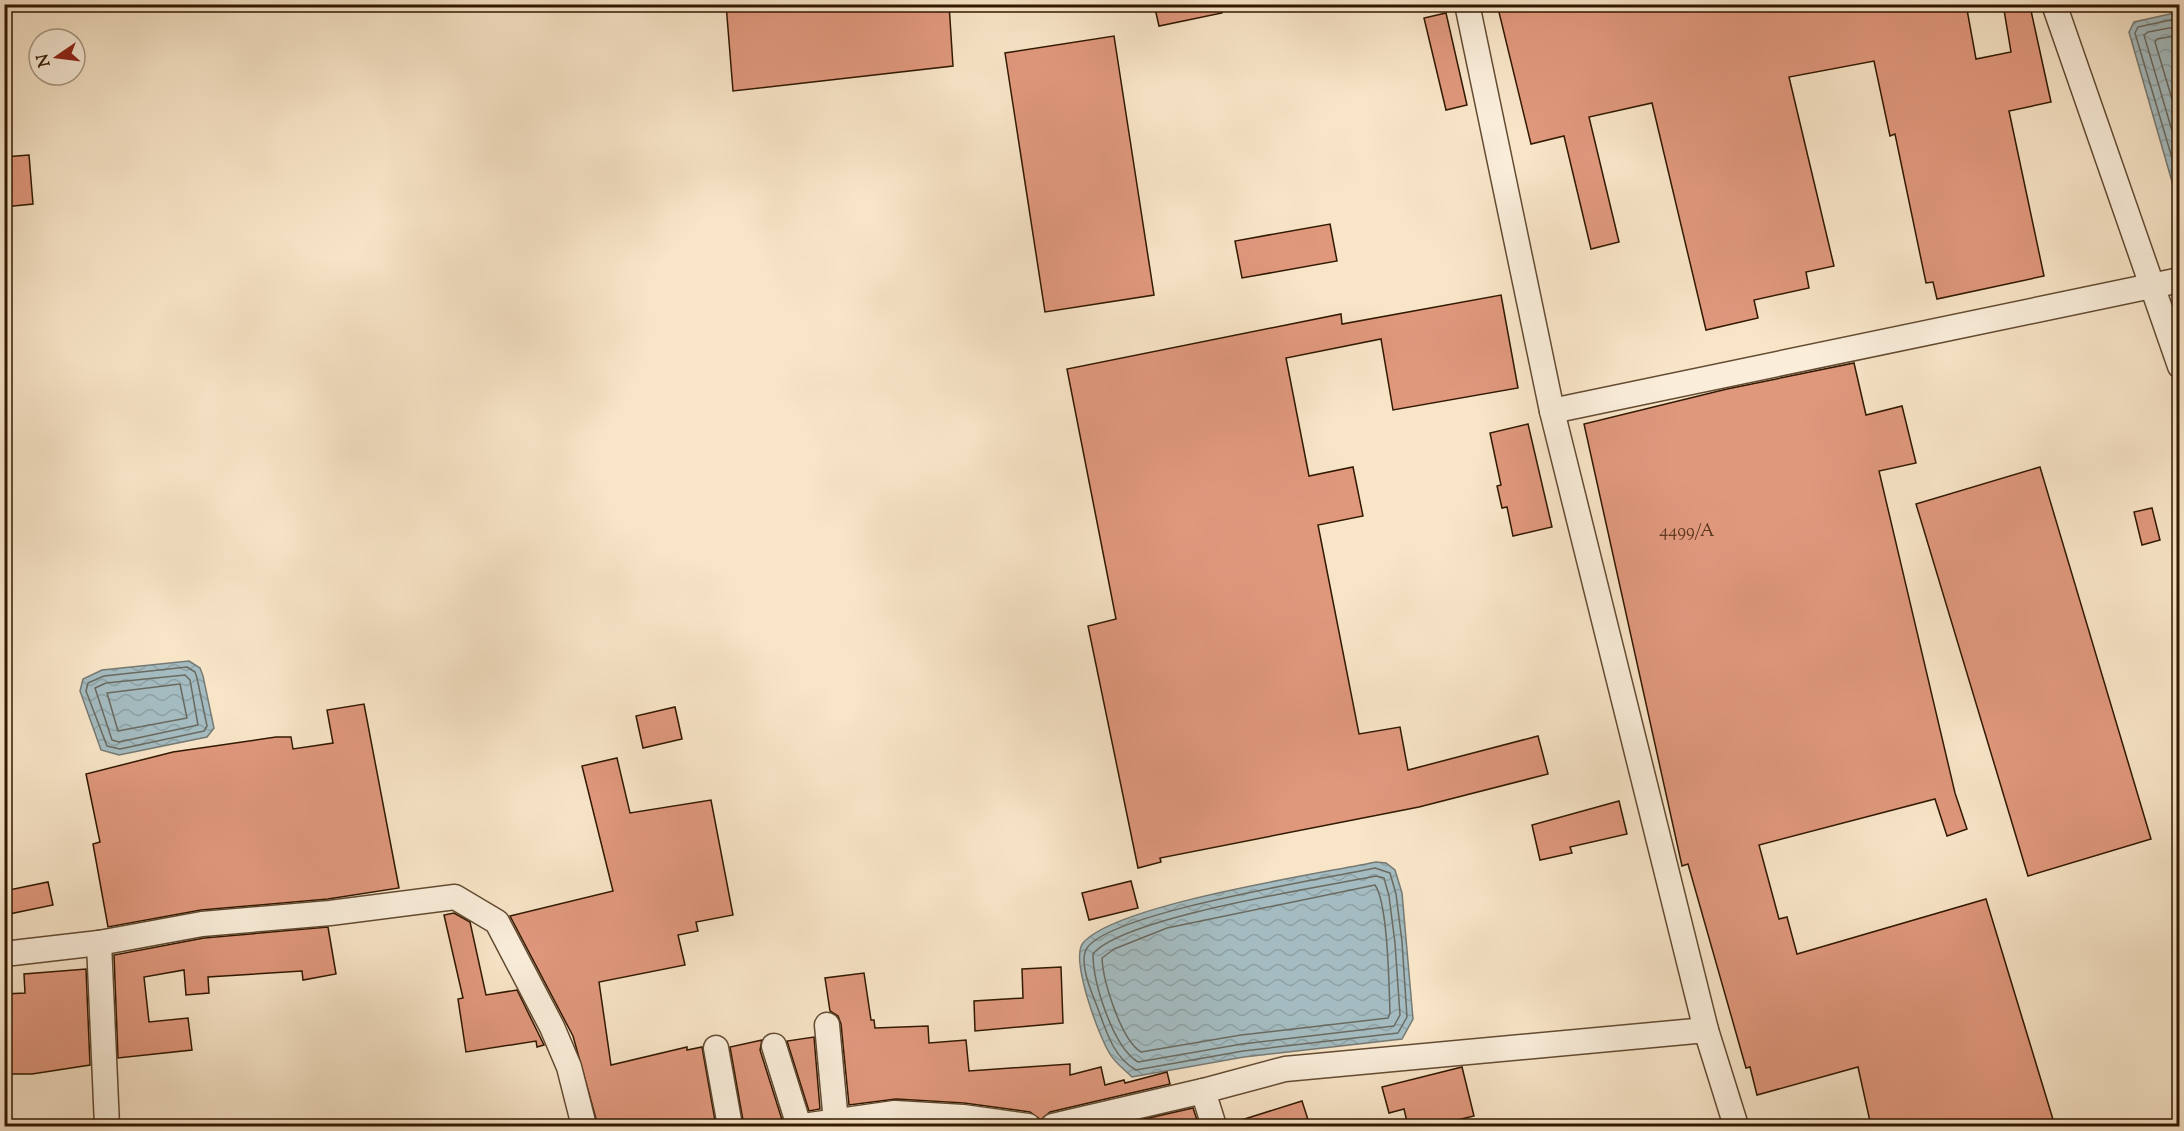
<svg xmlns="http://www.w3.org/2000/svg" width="2184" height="1131" viewBox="0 0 2184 1131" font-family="'Sorts Mill Goudy',serif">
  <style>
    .water { fill: url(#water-waves); stroke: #767a74; stroke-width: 1.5 }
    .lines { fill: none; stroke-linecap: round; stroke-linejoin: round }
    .shore { stroke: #6a6a60; stroke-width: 1.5 }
    .building { fill: #e0987d; stroke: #311800; stroke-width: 1.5 }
    .minor-casing { stroke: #634b32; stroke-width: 27 }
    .minor { stroke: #faeedb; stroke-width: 24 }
    .labels { text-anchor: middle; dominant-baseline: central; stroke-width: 4.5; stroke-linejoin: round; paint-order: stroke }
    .number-label { font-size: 18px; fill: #5d381f }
  </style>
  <defs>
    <pattern id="water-waves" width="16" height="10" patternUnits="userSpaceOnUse" patternTransform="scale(1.5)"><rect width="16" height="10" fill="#a4bcc1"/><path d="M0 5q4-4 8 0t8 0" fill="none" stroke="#8ea1a4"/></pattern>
  </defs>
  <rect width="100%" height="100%" fill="#f8e5c8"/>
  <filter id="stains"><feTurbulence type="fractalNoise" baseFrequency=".00333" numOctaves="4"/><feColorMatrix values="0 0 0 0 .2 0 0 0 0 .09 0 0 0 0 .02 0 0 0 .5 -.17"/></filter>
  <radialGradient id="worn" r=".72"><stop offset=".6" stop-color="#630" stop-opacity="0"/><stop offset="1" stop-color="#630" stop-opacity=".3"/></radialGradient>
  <g class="water">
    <path d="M 2179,12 L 2180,12 L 2179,206 L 2129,32 L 2134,22 Z"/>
    <path d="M 189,661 L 200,668 L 203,676 L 214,728 L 207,737 L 119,755 L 101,750 L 80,691 L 83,679 L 102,670 Z"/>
    <path d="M 1376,862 L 1386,863 L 1395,870 L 1402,893 L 1413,1019 L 1402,1039 L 1244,1057 L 1132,1077 C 1125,1070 1115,1063 1110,1054 C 1099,1037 1070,959 1083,943 C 1116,904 1319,874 1376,862 Z"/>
  </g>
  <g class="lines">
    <g class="shore">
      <path d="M 2180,18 L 2138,27 L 2135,33 L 2180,185"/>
      <path d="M 2180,26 L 2148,32 L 2144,35 L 2180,158"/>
      <path d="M 2180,35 L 2157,39 L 2155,42 L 2180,126"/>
      <path d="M 187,667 L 195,672 L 197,678 L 207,726 L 204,731 L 120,749 L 107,746 L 86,691 L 88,683 L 104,676 Z"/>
      <path d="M 185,675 L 190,680 L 198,725 L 119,742 L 112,740 L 95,688 L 106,683 Z"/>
      <path d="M 180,684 L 187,718 L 118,731 L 107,693 Z"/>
      <path d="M 1375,868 L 1390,873 L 1396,894 L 1402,942 L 1407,1017 L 1398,1033 L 1243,1051 L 1136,1070 C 1111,1056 1105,1026 1095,1001 C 1090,989 1079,960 1087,948 C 1112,912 1324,879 1375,868 Z"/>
      <path d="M 1376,876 L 1384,878 L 1389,896 L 1395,943 L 1400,1015 L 1394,1026 L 1242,1044 L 1138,1062 C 1113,1047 1093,983 1093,954 C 1123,917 1321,887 1376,876 Z"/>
      <path d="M 1375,885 C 1388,903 1389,987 1390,1013 L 1388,1018 L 1241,1035 L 1141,1052 C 1121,1040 1103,981 1102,958 L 1114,949 L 1167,928 Z"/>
    </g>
  </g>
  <g class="building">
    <path d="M 726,4 L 949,4 L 953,66 L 733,91 Z"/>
    <path d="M 1154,4 L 1221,4 L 1222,13 L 1159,26 Z"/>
    <path d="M 1497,4 L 1966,4 L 1976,59 L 2011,52 L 2004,10 L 2030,6 L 2051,102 L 2009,111 L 2044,276 L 1937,299 L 1933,282 L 1926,283 L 1895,134 L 1890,136 L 1874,61 L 1789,77 L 1834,266 L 1806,272 L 1809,288 L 1754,300 L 1758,318 L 1706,330 L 1652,103 L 1589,117 L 1619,242 L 1591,249 L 1564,136 L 1531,144 Z"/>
    <path d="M 1446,13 L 1467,105 L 1446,110 L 1424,18 Z"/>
    <path d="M 1114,36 L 1154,295 L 1045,312 L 1005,53 Z"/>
    <path d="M 29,155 L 33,204 L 4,207 L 4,157 Z"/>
    <path d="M 1330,224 L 1337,261 L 1242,278 L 1235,241 Z"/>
    <path d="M 1501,295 L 1518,388 L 1393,410 L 1381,339 L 1286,358 L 1309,476 L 1353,467 L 1363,516 L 1318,525 L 1359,734 L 1400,727 L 1408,770 L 1538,736 L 1548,774 L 1419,807 L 1160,858 L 1161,862 L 1138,868 L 1088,626 L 1116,619 L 1067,369 L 1341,314 L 1342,324 Z"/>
    <path d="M 1854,363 L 1866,415 L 1902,406 L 1916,463 L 1879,471 L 1955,793 L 1967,829 L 1947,836 L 1935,799 L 1759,845 L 1779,919 L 1787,917 L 1797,954 L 1986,899 L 2055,1126 L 1871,1126 L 1858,1067 L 1757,1095 L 1750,1067 L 1746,1068 L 1688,864 L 1682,866 L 1584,424 L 1727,389 Z"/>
    <path d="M 1528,424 L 1552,527 L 1513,536 L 1507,507 L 1502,508 L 1497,486 L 1501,485 L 1490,433 Z"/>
    <path d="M 2040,467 L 2151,839 L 2028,876 L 1916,504 Z"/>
    <path d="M 2152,508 L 2160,540 L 2142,545 L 2134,512 Z"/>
    <path d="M 364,704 L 399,888 L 328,899 L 201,910 L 108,927 L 93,844 L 100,842 L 86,774 L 173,752 L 276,737 L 291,737 L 293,749 L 333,743 L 327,710 Z"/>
    <path d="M 675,707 L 682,739 L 643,748 L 636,716 Z"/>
    <path d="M 617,758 L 630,813 L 711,800 L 733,915 L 696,922 L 698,931 L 678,935 L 685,965 L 599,982 L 611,1065 L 687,1047 L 687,1050 L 702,1047 L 716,1126 L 598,1126 L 573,1036 L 510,916 L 613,891 L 582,766 Z"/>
    <path d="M 1619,801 L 1627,834 L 1570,847 L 1572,853 L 1540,860 L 1532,825 Z"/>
    <path d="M 1131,881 L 1138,908 L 1089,920 L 1082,893 Z"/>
    <path d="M 48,882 L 53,905 L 9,914 L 4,891 Z"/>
    <path d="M 454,913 L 470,922 L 486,995 L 517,990 L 544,1045 L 537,1047 L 536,1041 L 466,1052 L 458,999 L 463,998 L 444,915 Z"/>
    <path d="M 328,927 L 336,974 L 303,980 L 302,971 L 208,977 L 209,993 L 186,995 L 184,970 L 144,977 L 149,1022 L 188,1018 L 192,1050 L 118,1058 L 114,955 L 204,938 Z"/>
    <path d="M 1061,967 L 1063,1023 L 975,1031 L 974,1001 L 1023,998 L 1022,969 Z"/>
    <path d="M 86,969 L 90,1065 L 32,1074 L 4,1074 L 4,994 L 25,993 L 24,974 Z"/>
    <path d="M 864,973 L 871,1020 L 874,1020 L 875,1028 L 928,1026 L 929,1043 L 966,1040 L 969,1071 L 1070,1064 L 1070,1075 L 1101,1067 L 1105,1085 L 1124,1080 L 1125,1083 L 1167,1072 L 1170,1084 L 1050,1112 L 1041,1120 L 1030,1112 L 964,1103 L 896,1099 L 849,1105 L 841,1024 L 838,1016 L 830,1011 L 825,978 Z"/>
    <path d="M 814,1037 L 820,1109 L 809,1111 L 787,1041 Z"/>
    <path d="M 762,1040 L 760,1050 L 784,1126 L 744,1126 L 730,1047 Z"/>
    <path d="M 1462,1067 L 1474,1116 L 1431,1126 L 1408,1126 L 1404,1109 L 1389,1113 L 1382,1087 Z"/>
    <path d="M 1302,1101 L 1310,1126 L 1236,1126 L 1235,1122 Z"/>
    <path d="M 1193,1108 L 1199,1126 L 1114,1126 Z"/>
  </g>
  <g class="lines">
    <defs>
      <g id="minor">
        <path d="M 1467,4 L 1552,411 L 1706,1030 L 1736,1126"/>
        <path d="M 2054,4 L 2180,366"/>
        <path d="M 1552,411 L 2180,280"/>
        <path d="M 99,943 L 107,1126"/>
        <path d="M 4,954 L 99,943 L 202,924 L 330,913 L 455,897 L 497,922 L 552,1027 L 569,1067 L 584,1126"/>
        <path d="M 827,1025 L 836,1122"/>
        <path d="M 774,1046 L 799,1126"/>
        <path d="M 716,1048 L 730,1126"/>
        <path d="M 1203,1091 L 1285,1069 L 1706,1030"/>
        <path d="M 803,1126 L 895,1113 L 963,1117 L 1028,1126"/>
        <path d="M 1053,1126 L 1203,1091 L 1214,1126"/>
      </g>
    </defs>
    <use href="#minor" class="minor-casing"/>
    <use href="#minor" class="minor"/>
  </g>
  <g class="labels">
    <g class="number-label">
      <text x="1687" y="532">4499/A</text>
    </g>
  </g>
  <rect width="2184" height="1131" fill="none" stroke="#f8e5c8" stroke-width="24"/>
  <rect x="6" y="6" width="2172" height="1119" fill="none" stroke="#311800" stroke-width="3"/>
  <rect x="12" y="12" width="2160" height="1107" fill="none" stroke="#311800" stroke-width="1.5"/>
  <g transform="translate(57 57) rotate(256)"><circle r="28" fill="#faeedb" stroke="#aa9883" stroke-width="1.5"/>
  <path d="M0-4.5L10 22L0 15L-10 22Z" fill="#8f2418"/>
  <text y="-9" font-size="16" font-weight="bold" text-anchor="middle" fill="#311800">N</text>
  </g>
  <rect width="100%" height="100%" filter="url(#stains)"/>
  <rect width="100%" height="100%" fill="url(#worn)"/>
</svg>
